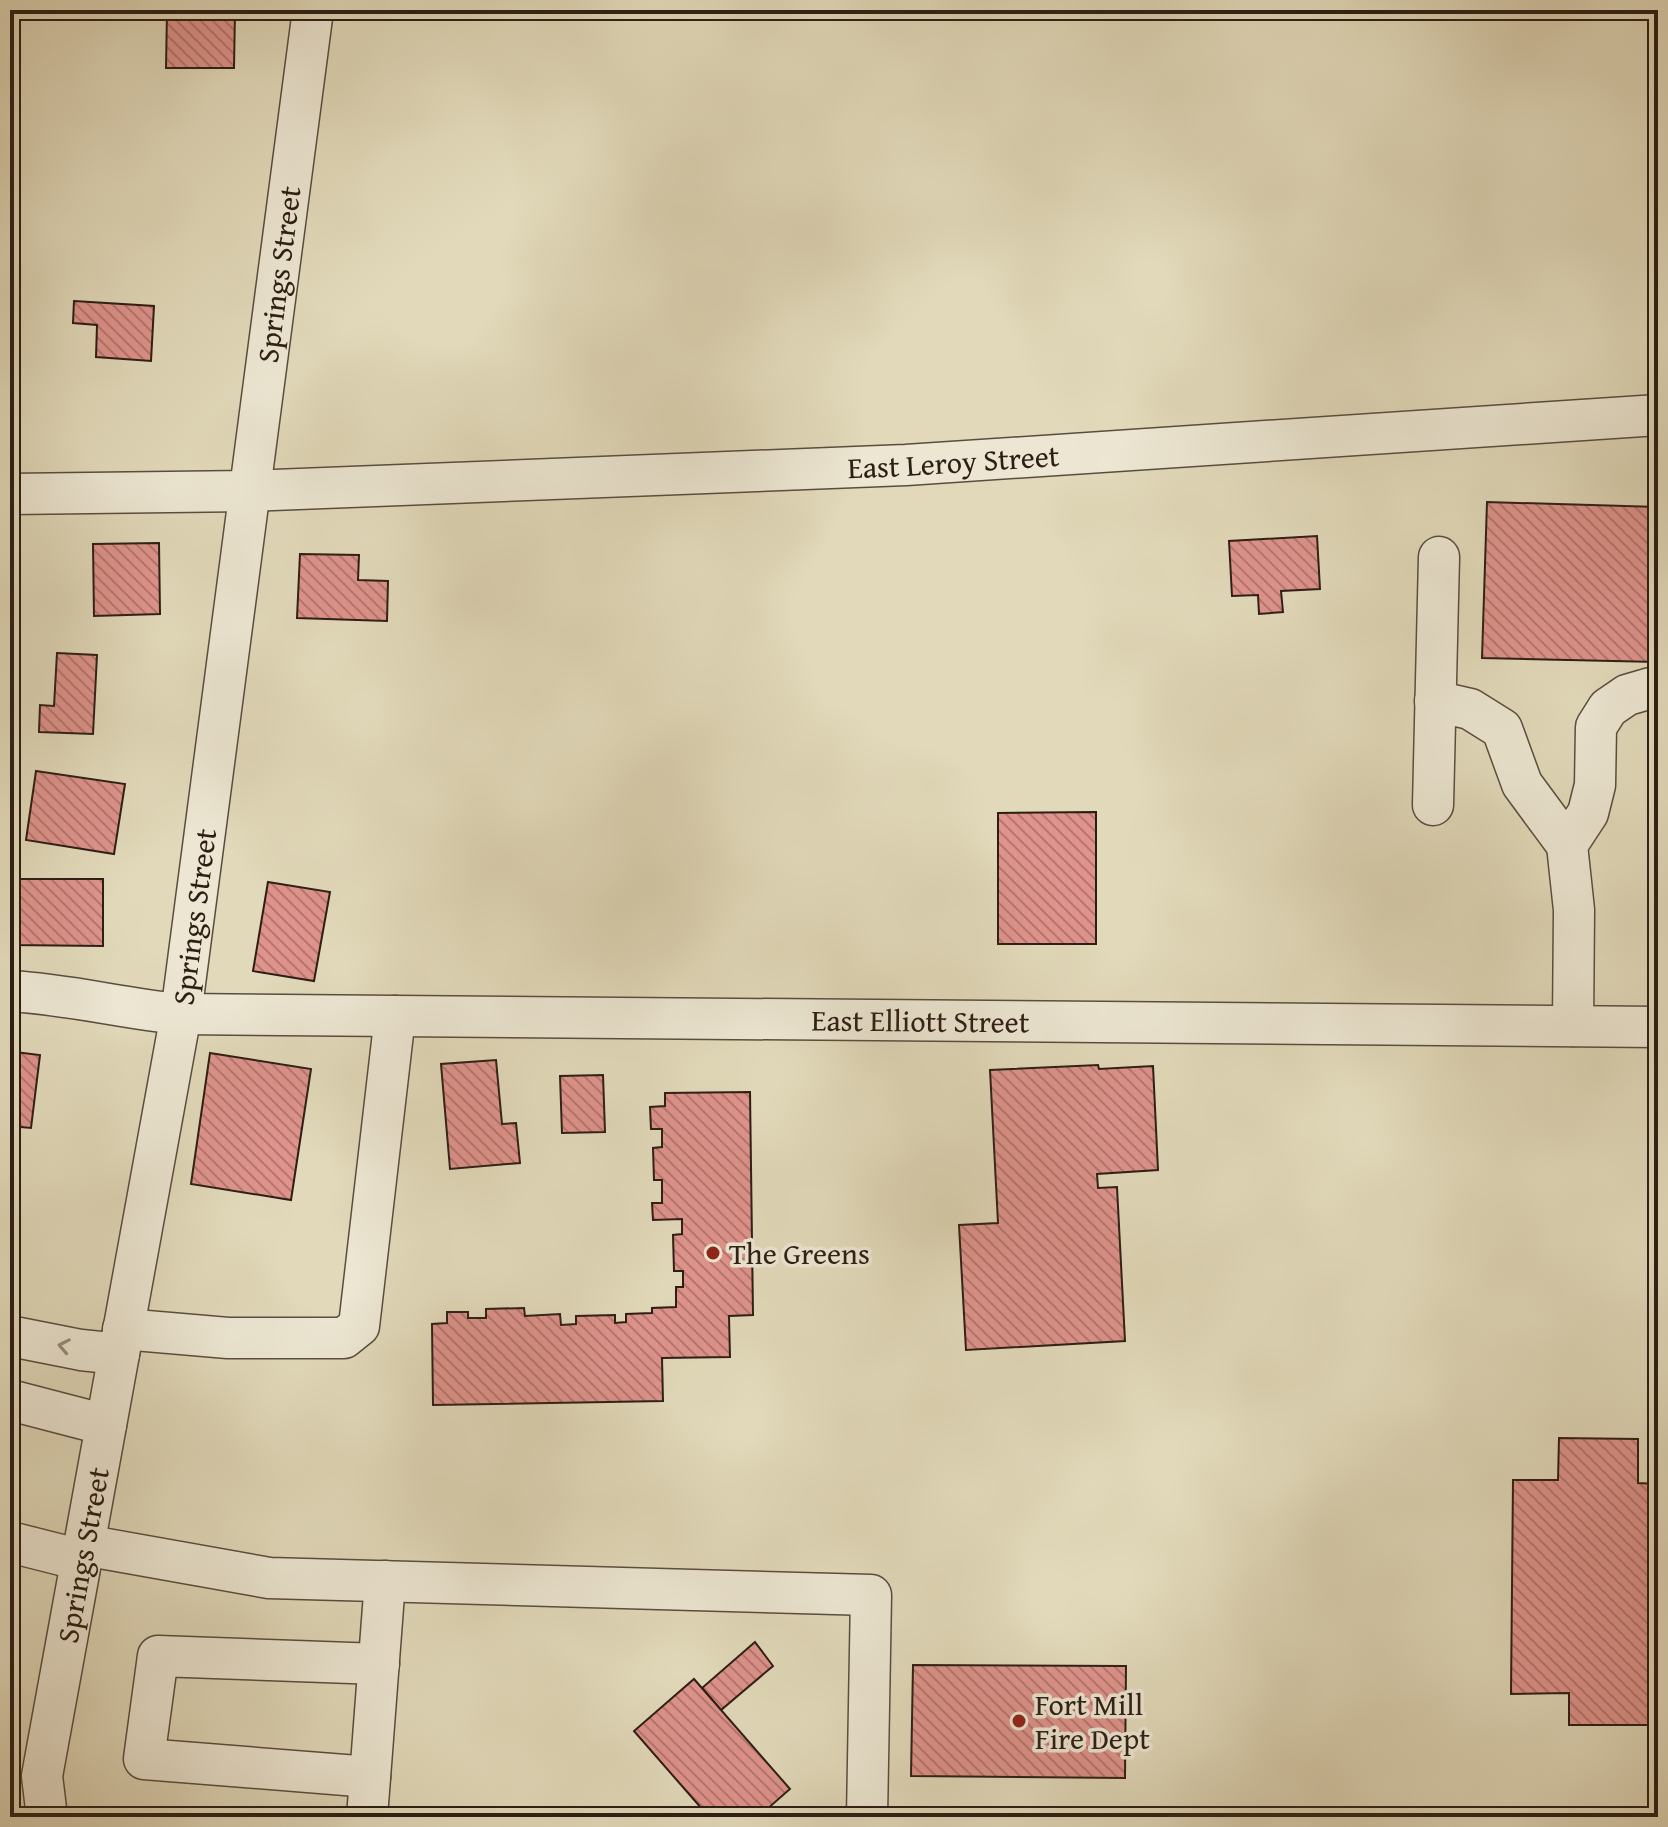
<svg xmlns="http://www.w3.org/2000/svg" width="1668" height="1827" viewBox="0 0 1668 1827" font-family="'Gentium Book Plus',serif">
  <style>
    .building { fill: url(#building-back-hatch); stroke: #2d1e15; stroke-width: 2 }
    .lines { fill: none; stroke-linecap: round; stroke-linejoin: round }
    .minor-casing { stroke: #5a4d3e; stroke-width: 43 }
    .minor { stroke: #ece6d2; stroke-width: 40 }
    .oneway { stroke: #968c7d }
    .poi-dot { fill: #8f2418; stroke: #ece6d2; stroke-width: 3 }
    .labels { text-anchor: middle; dominant-baseline: central; stroke-width: 7; stroke-linejoin: round; paint-order: stroke }
    .street-label { font-size: 30px; fill: #2d1e15; stroke: #ece6d2 }
    .poi-label { font-size: 30px; fill: #2d1e15; stroke: #ece6d2; text-anchor: start }
  </style>
  <defs>
    <pattern id="building-back-hatch" width="6" height="6" patternUnits="userSpaceOnUse" patternTransform="scale(2)"><rect width="6" height="6" fill="#df938c"/><path d="M-1 5l2 2M0 0l6 6M5-1l2 2" fill="none" stroke="#b57771"/></pattern>
  </defs>
  <rect width="100%" height="100%" fill="#e1d9ba"/>
  <filter id="stains"><feTurbulence type="fractalNoise" baseFrequency=".0025" numOctaves="4"/><feColorMatrix values="0 0 0 0 .2 0 0 0 0 .09 0 0 0 0 .02 0 0 0 .5 -.17"/></filter>
  <radialGradient id="worn" r=".72"><stop offset=".6" stop-color="#630" stop-opacity="0"/><stop offset="1" stop-color="#630" stop-opacity=".3"/></radialGradient>
  <g class="building">
    <path d="M 167,11 L 235,12 L 234,68 L 166,68 Z"/>
    <path d="M 74,301 L 154,306 L 151,361 L 96,357 L 97,325 L 73,323 Z"/>
    <path d="M 1487,502 L 1658,507 L 1657,662 L 1482,658 Z"/>
    <path d="M 1317,536 L 1320,589 L 1281,591 L 1283,612 L 1259,614 L 1258,595 L 1232,596 L 1229,541 Z"/>
    <path d="M 159,543 L 160,614 L 94,616 L 93,544 Z"/>
    <path d="M 300,554 L 359,555 L 358,580 L 388,581 L 387,621 L 297,618 Z"/>
    <path d="M 57,653 L 97,655 L 93,734 L 39,732 L 40,705 L 54,706 Z"/>
    <path d="M 36,771 L 125,784 L 114,854 L 26,840 Z"/>
    <path d="M 1096,812 L 1096,944 L 998,944 L 998,813 Z"/>
    <path d="M 10,879 L 103,879 L 103,946 L 10,945 Z"/>
    <path d="M 268,882 L 330,892 L 314,981 L 253,971 Z"/>
    <path d="M 15,1052 L 40,1055 L 31,1128 L 10,1126 L 10,1062 L 14,1063 Z"/>
    <path d="M 210,1053 L 311,1069 L 291,1200 L 191,1184 Z"/>
    <path d="M 496,1060 L 502,1124 L 516,1123 L 520,1163 L 450,1169 L 441,1064 Z"/>
    <path d="M 1098,1065 L 1099,1069 L 1153,1066 L 1158,1170 L 1097,1174 L 1098,1188 L 1117,1187 L 1125,1341 L 966,1350 L 959,1225 L 998,1223 L 990,1070 Z"/>
    <path d="M 603,1075 L 605,1132 L 562,1133 L 560,1076 Z"/>
    <path d="M 750,1092 L 753,1315 L 729,1316 L 730,1357 L 662,1358 L 663,1401 L 433,1405 L 432,1324 L 447,1323 L 447,1312 L 468,1312 L 468,1318 L 486,1318 L 486,1309 L 524,1308 L 525,1316 L 560,1314 L 561,1325 L 576,1324 L 576,1316 L 615,1315 L 615,1323 L 626,1322 L 626,1314 L 652,1313 L 652,1308 L 676,1307 L 676,1287 L 683,1287 L 683,1271 L 674,1271 L 673,1235 L 682,1234 L 682,1219 L 653,1220 L 652,1203 L 662,1203 L 662,1180 L 654,1180 L 653,1148 L 662,1147 L 662,1129 L 651,1129 L 650,1107 L 665,1106 L 665,1093 Z"/>
    <path d="M 1559,1438 L 1638,1439 L 1638,1483 L 1658,1484 L 1658,1725 L 1569,1725 L 1569,1693 L 1511,1694 L 1513,1480 L 1558,1480 Z"/>
    <path d="M 755,1642 L 773,1666 L 721,1710 L 702,1688 Z"/>
    <path d="M 913,1665 L 1126,1666 L 1125,1778 L 911,1776 Z"/>
    <path d="M 694,1679 L 790,1789 L 758,1817 L 709,1817 L 634,1731 Z"/>
  </g>
  <g class="lines">
    <defs>
      <g id="minor">
        <path id="s1" d="M 10,494 L 248,491 L 906,465 L 1658,415"/>
        <path d="M 1435,701 L 1470,709 L 1502,729 L 1522,784 L 1567,845"/>
        <path d="M 1433,805 L 1439,557"/>
        <path id="s2" d="M 10,991 C 68,994 124,1009 181,1014 L 1658,1027"/>
        <path d="M 1573,1026 L 1574,910 L 1567,845 L 1588,813 L 1595,785 L 1596,727 L 1608,708 L 1627,695 L 1651,688 L 1658,688"/>
        <path d="M 123,1329 L 228,1338 L 344,1338 L 359,1326 L 395,1016"/>
        <path d="M 10,1336 L 81,1350 L 119,1354"/>
        <path d="M 10,1400 L 106,1425"/>
        <path d="M 10,1542 L 81,1560"/>
        <path d="M 84,1545 L 269,1578 L 871,1595 L 867,1817"/>
        <path d="M 370,1777 L 144,1759 L 158,1656 L 379,1664"/>
        <path id="s3" d="M 47,1817 L 42,1776 L 181,1014 L 313,10"/>
        <path d="M 367,1817 L 385,1581"/>
      </g>
    </defs>
    <use href="#minor" class="minor-casing"/>
    <use href="#minor" class="minor"/>
  </g>
  <defs><path id="oneway-chevron" d="M-2-3.5L2.5 0L-2 3.5" fill="none" stroke-width="1.6" stroke-linecap="round" stroke-linejoin="round" transform="scale(2)"/></defs>
  <use class="oneway" href="#oneway-chevron" transform="translate(64 1346) rotate(-169)"/>
  <g class="poi-dot">
    <circle cx="713" cy="1253" r="8"/>
    <circle cx="1019" cy="1721" r="8"/>
  </g>
  <g class="labels">
    <g class="street-label">
      <text stroke="none"><textPath href="#s3" startOffset="1562">Springs Street</textPath></text>
      <text stroke="none"><textPath href="#s1" startOffset="944">East Leroy Street</textPath></text>
      <text stroke="none"><textPath href="#s3" startOffset="914">Springs Street</textPath></text>
      <text stroke="none"><textPath href="#s2" startOffset="912">East Elliott Street</textPath></text>
      <text stroke="none"><textPath href="#s3" startOffset="266">Springs Street</textPath></text>
    </g>
    <g class="poi-label">
      <text x="729" y="1253">The Greens</text>
      <text x="1035" y="1704">Fort Mill<tspan x="1035" dy="34">Fire Dept</tspan></text>
    </g>
  </g>
  <rect width="1668" height="1827" fill="none" stroke="#e1d9ba" stroke-width="40"/>
  <rect x="12" y="12" width="1644" height="1803" fill="none" stroke="#2d1e15" stroke-width="4"/>
  <rect x="20" y="20" width="1628" height="1787" fill="none" stroke="#2d1e15" stroke-width="2"/>
  <rect width="100%" height="100%" filter="url(#stains)"/>
  <rect width="100%" height="100%" fill="url(#worn)"/>
</svg>
